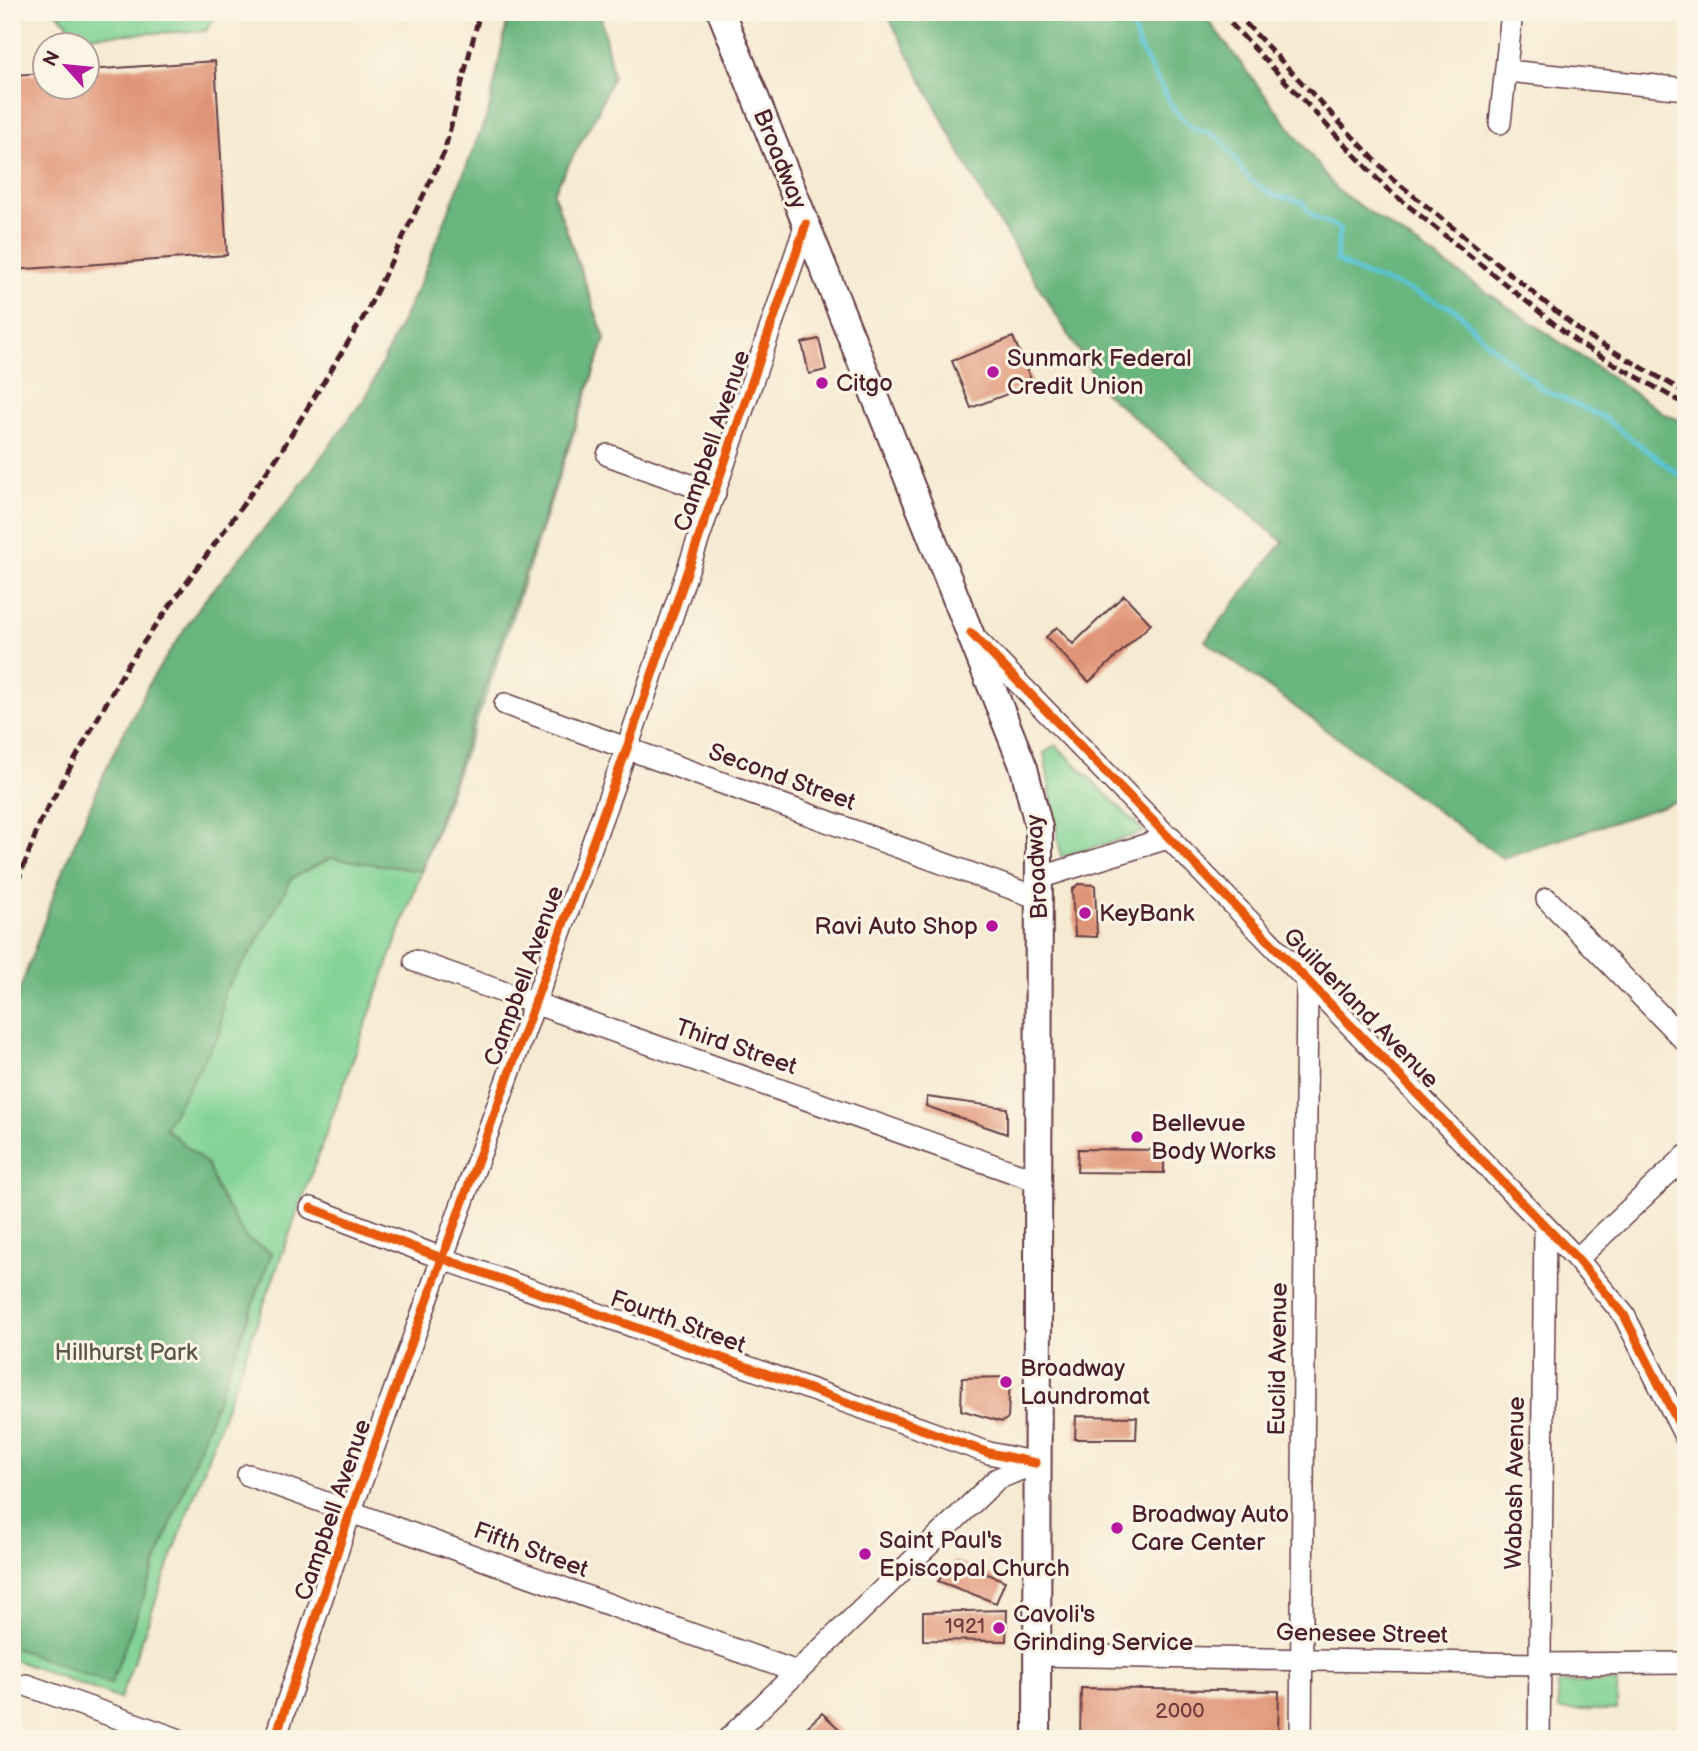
<svg xmlns="http://www.w3.org/2000/svg" width="1698" height="1751" viewBox="0 0 1698 1751" font-family="'Balsamiq Sans',sans-serif">
  <style>
    .green { fill: #82d395; stroke: #667960; stroke-width: 2 }
    .forest { fill: #69b57e; stroke: #5a6a54; stroke-width: 2 }
    .lines { fill: none; stroke-linecap: round; stroke-linejoin: round }
    .stream { stroke: #59c4d3; stroke-width: 5 }
    .building { fill: #e09477 }
    .minor-casing { stroke: #643d44; stroke-width: 24 }
    .major-casing { stroke: #643d44; stroke-width: 30 }
    .minor { stroke: #fff; stroke-width: 21 }
    .major { stroke: #fff; stroke-width: 26 }
    .rail { stroke: #4a1f2b; stroke-width: 5; stroke-dasharray: 10 5; stroke-linecap: butt }
    .cycleway-casing { stroke: #fcf5e5; stroke-width: 13 }
    .cycleway { stroke: #e8590c; stroke-width: 9 }
    .poi-dot { fill: #b5179e; stroke: #fcf5e5; stroke-width: 2.5 }
    .labels { text-anchor: middle; dominant-baseline: central; stroke-width: 6; stroke-linejoin: round; paint-order: stroke }
    .number-label { font-size: 21px; fill: #703c3e }
    .street-label { font-size: 24px; fill: #4a1f2b; stroke: #fcf5e5 }
    .poi-label { font-size: 24px; fill: #4a1f2b; stroke: #fcf5e5; text-anchor: start }
    .park-label { font-size: 24px; fill: #5b554b; stroke: #fcf5e5 }
  </style>
  <rect width="100%" height="100%" fill="#fcf5e5"/>
  <filter id="ink" filterUnits="userSpaceOnUse"><feTurbulence type="fractalNoise" baseFrequency=".0143" numOctaves="2"/><feDisplacementMap in="SourceGraphic" scale="14" xChannelSelector="R" yChannelSelector="G"/><feConvolveMatrix kernelMatrix="1 2 1 2 8 2 1 2 1" color-interpolation-filters="sRGB"/></filter>
  <filter id="wash" filterUnits="userSpaceOnUse"><feTurbulence type="fractalNoise" baseFrequency=".00686" numOctaves="4" result="noise"/><feDisplacementMap in="SourceGraphic" scale="28" xChannelSelector="R" yChannelSelector="G"/><feGaussianBlur stdDeviation="1.57" result="paint"/><feColorMatrix in="noise" values="0 0 0 0 0 0 0 0 0 0 0 0 0 0 0 0 0 1.4 0 .05"/><feComposite in="paint" operator="in"/></filter>
  <g filter="url(#wash)">
    <rect width="100%" height="100%" fill="#f6ead2"/>
    <g class="green">
      <path d="M 56,12 L 218,12 L 206,31 L 80,36 Z"/>
      <path d="M 553,192 L 605,339 L 488,689 L 120,1699 L 12,1659 L 12,1327 Z"/>
      <path d="M 1056,745 L 1145,832 L 1061,857 L 1044,753 Z"/>
      <path d="M 1617,1682 L 1617,1710 L 1558,1710 L 1558,1683 Z"/>
    </g>
    <g class="forest">
      <path d="M 509,12 L 600,12 L 613,76 L 598,111 L 553,193 L 605,339 L 421,871 L 331,858 L 292,878 L 256,944 L 224,992 L 220,1032 L 165,1128 L 208,1165 L 216,1188 L 246,1238 L 272,1253 L 111,1684 L 12,1647 L 12,1012 L 59,880 L 110,760 L 151,680 L 202,603 L 293,495 L 367,395 L 420,283 L 489,110 Z"/>
      <path d="M 886,12 L 1202,12 L 1337,190 L 1665,414 L 1686,423 L 1686,799 L 1502,858 L 1205,641 L 1283,542 L 1104,392 L 985,200 Z"/>
    </g>
    <g class="lines">
      <path class="stream" d="M 1128,12 L 1139,47 L 1175,111 L 1192,128 L 1210,133 L 1223,142 L 1249,179 L 1273,195 L 1302,202 L 1313,216 L 1340,229 L 1336,260 L 1360,273 L 1407,289 L 1456,310 L 1483,339 L 1544,390 L 1603,417 L 1686,480"/>
    </g>
    <g id="blocks">
      <g class="building">
        <path d="M 215,61 L 227,255 L 12,270 L 12,75 L 46,73 L 46,88 L 88,88 L 88,70 Z"/>
        <path d="M 1013,337 L 1033,384 L 971,408 L 952,361 Z"/>
        <path d="M 819,339 L 826,370 L 809,374 L 802,343 Z"/>
        <path d="M 1124,595 L 1151,624 L 1089,682 L 1046,637 L 1057,627 L 1073,644 Z"/>
        <path d="M 1078,884 L 1095,885 L 1097,937 L 1075,936 L 1072,890 Z"/>
        <path d="M 927,1097 L 1007,1108 L 1007,1134 L 926,1106 Z"/>
        <path d="M 1078,1149 L 1164,1150 L 1164,1173 L 1077,1172 Z"/>
        <path d="M 1010,1377 L 1008,1418 L 1002,1422 L 961,1410 L 962,1378 Z"/>
        <path d="M 1076,1416 L 1137,1417 L 1136,1439 L 1075,1439 Z"/>
        <path d="M 955,1561 L 1005,1581 L 996,1603 L 938,1581 Z"/>
        <path d="M 1007,1610 L 1006,1641 L 923,1640 L 923,1612 Z"/>
        <path d="M 1081,1688 L 1279,1691 L 1278,1734 L 1151,1732 L 1151,1739 L 1080,1739 Z"/>
        <path d="M 822,1713 L 850,1739 L 794,1739 Z"/>
      </g>
    </g>
  </g>
  <g filter="url(#ink)">
    <use href="#blocks" fill-opacity="0" stroke="#643d44" stroke-width="2"/>
    <g class="lines">
      <defs>
        <g id="minor">
          <path d="M 1507,71 L 1686,89"/>
          <path d="M 1500,123 L 1512,12"/>
          <path d="M 608,455 L 715,494"/>
          <path d="M 975,638 L 1577,1259 L 1624,1315 L 1686,1438"/>
          <path d="M 505,704 L 1041,899"/>
          <path d="M 1042,877 L 1171,837"/>
          <path d="M 1547,899 L 1686,1042"/>
          <path d="M 415,961 L 1041,1182"/>
          <path d="M 311,1208 L 444,1259 L 989,1453 L 1036,1463"/>
          <path d="M 1577,1259 L 1686,1156"/>
          <path d="M 248,1475 L 797,1672"/>
          <path d="M 1036,1655 L 1538,1664 L 1686,1663"/>
          <path d="M 26,1685 L 177,1739"/>
          <path d="M 275,1739 L 350,1513 L 627,748 L 806,224"/>
          <path d="M 728,1739 L 997,1479 L 1036,1463"/>
          <path d="M 1301,1739 L 1307,980"/>
          <path d="M 1539,1739 L 1545,1228"/>
        </g>
        <path id="major" d="M 721,12 L 1024,768 L 1039,828 L 1037,1739"/>
      </defs>
      <use href="#minor" class="minor-casing"/>
      <use href="#major" class="major-casing"/>
      <use href="#minor" class="minor"/>
      <use href="#major" class="major"/>
      <g class="rail">
        <path d="M 1220,12 L 1385,187 L 1578,343 L 1686,405"/>
        <path d="M 1235,12 L 1393,179 L 1584,334 L 1686,393"/>
        <path d="M 12,897 L 41,820 L 128,664 L 278,456 L 366,313 L 444,153 L 480,12"/>
      </g>
      <defs>
        <g id="cycleway">
          <path d="M 971,633 L 1577,1259 L 1624,1315 L 1686,1438"/>
          <path d="M 311,1208 L 444,1259 L 989,1453 L 1036,1463"/>
          <path d="M 275,1739 L 350,1513 L 627,748 L 806,224"/>
        </g>
      </defs>
      <use href="#cycleway" class="cycleway-casing"/>
      <use href="#cycleway" class="cycleway"/>
    </g>
  </g>
  <g class="poi-dot">
    <circle cx="993" cy="372" r="7"/>
    <circle cx="822" cy="383" r="7"/>
    <circle cx="1085" cy="913" r="7"/>
    <circle cx="992" cy="926" r="7"/>
    <circle cx="1137" cy="1137" r="7"/>
    <circle cx="1006" cy="1382" r="7"/>
    <circle cx="1117" cy="1528" r="7"/>
    <circle cx="865" cy="1554" r="7"/>
    <circle cx="999" cy="1628" r="7"/>
  </g>
  <g class="labels">
    <g class="number-label">
      <text x="965" y="1626">1921</text>
      <text x="1180" y="1711">2000</text>
    </g>
    <g class="street-label">
      <text transform="translate(780 159) rotate(68)">Broadway</text>
      <text transform="translate(712 441) rotate(-71)">Campbell Avenue</text>
      <text transform="translate(782 777) rotate(20)">Second Street</text>
      <text transform="translate(1037 867) rotate(-93)">Broadway</text>
      <text transform="translate(524 976) rotate(-70)">Campbell Avenue</text>
      <text transform="translate(1361 1008) rotate(46)">Guilderland Avenue</text>
      <text transform="translate(736 1047) rotate(19)">Third Street</text>
      <text transform="translate(678 1322) rotate(20)">Fourth Street</text>
      <text transform="translate(1278 1359) rotate(-89)">Euclid Avenue</text>
      <text transform="translate(1515 1483) rotate(-89)">Wabash Avenue</text>
      <text transform="translate(333 1510) rotate(-71)">Campbell Avenue</text>
      <text transform="translate(531 1550) rotate(20)">Fifth Street</text>
      <text transform="translate(1362 1634) rotate(1)">Genesee Street</text>
    </g>
    <g class="poi-label">
      <text x="1007" y="358">Sunmark Federal<tspan x="1007" dy="28">Credit Union</tspan></text>
      <text x="836" y="383">Citgo</text>
      <text x="1099" y="913">KeyBank</text>
      <text x="978" y="926" text-anchor="end">Ravi Auto Shop</text>
      <text x="1151" y="1123">Bellevue<tspan x="1151" dy="28">Body Works</tspan></text>
      <text x="1020" y="1368">Broadway<tspan x="1020" dy="28">Laundromat</tspan></text>
      <text x="1131" y="1514">Broadway Auto<tspan x="1131" dy="28">Care Center</tspan></text>
      <text x="879" y="1540">Saint Paul's<tspan x="879" dy="28">Episcopal Church</tspan></text>
      <text x="1013" y="1614">Cavoli's<tspan x="1013" dy="28">Grinding Service</tspan></text>
    </g>
    <g class="park-label">
      <text x="126" y="1352">Hillhurst Park</text>
    </g>
  </g>
  <rect width="1698" height="1751" fill="none" stroke="#fcf5e5" stroke-width="42"/>
  <g transform="translate(66 66) rotate(297)"><circle r="33" fill="#fcf5e5" stroke="#b59f9b" stroke-width="2"/>
  <path d="M0-5L12 26L0 18L-12 26Z" fill="#b5179e"/>
  <text y="-10" font-size="19" font-weight="bold" text-anchor="middle" fill="#4a1f2b">N</text>
  </g>
</svg>
